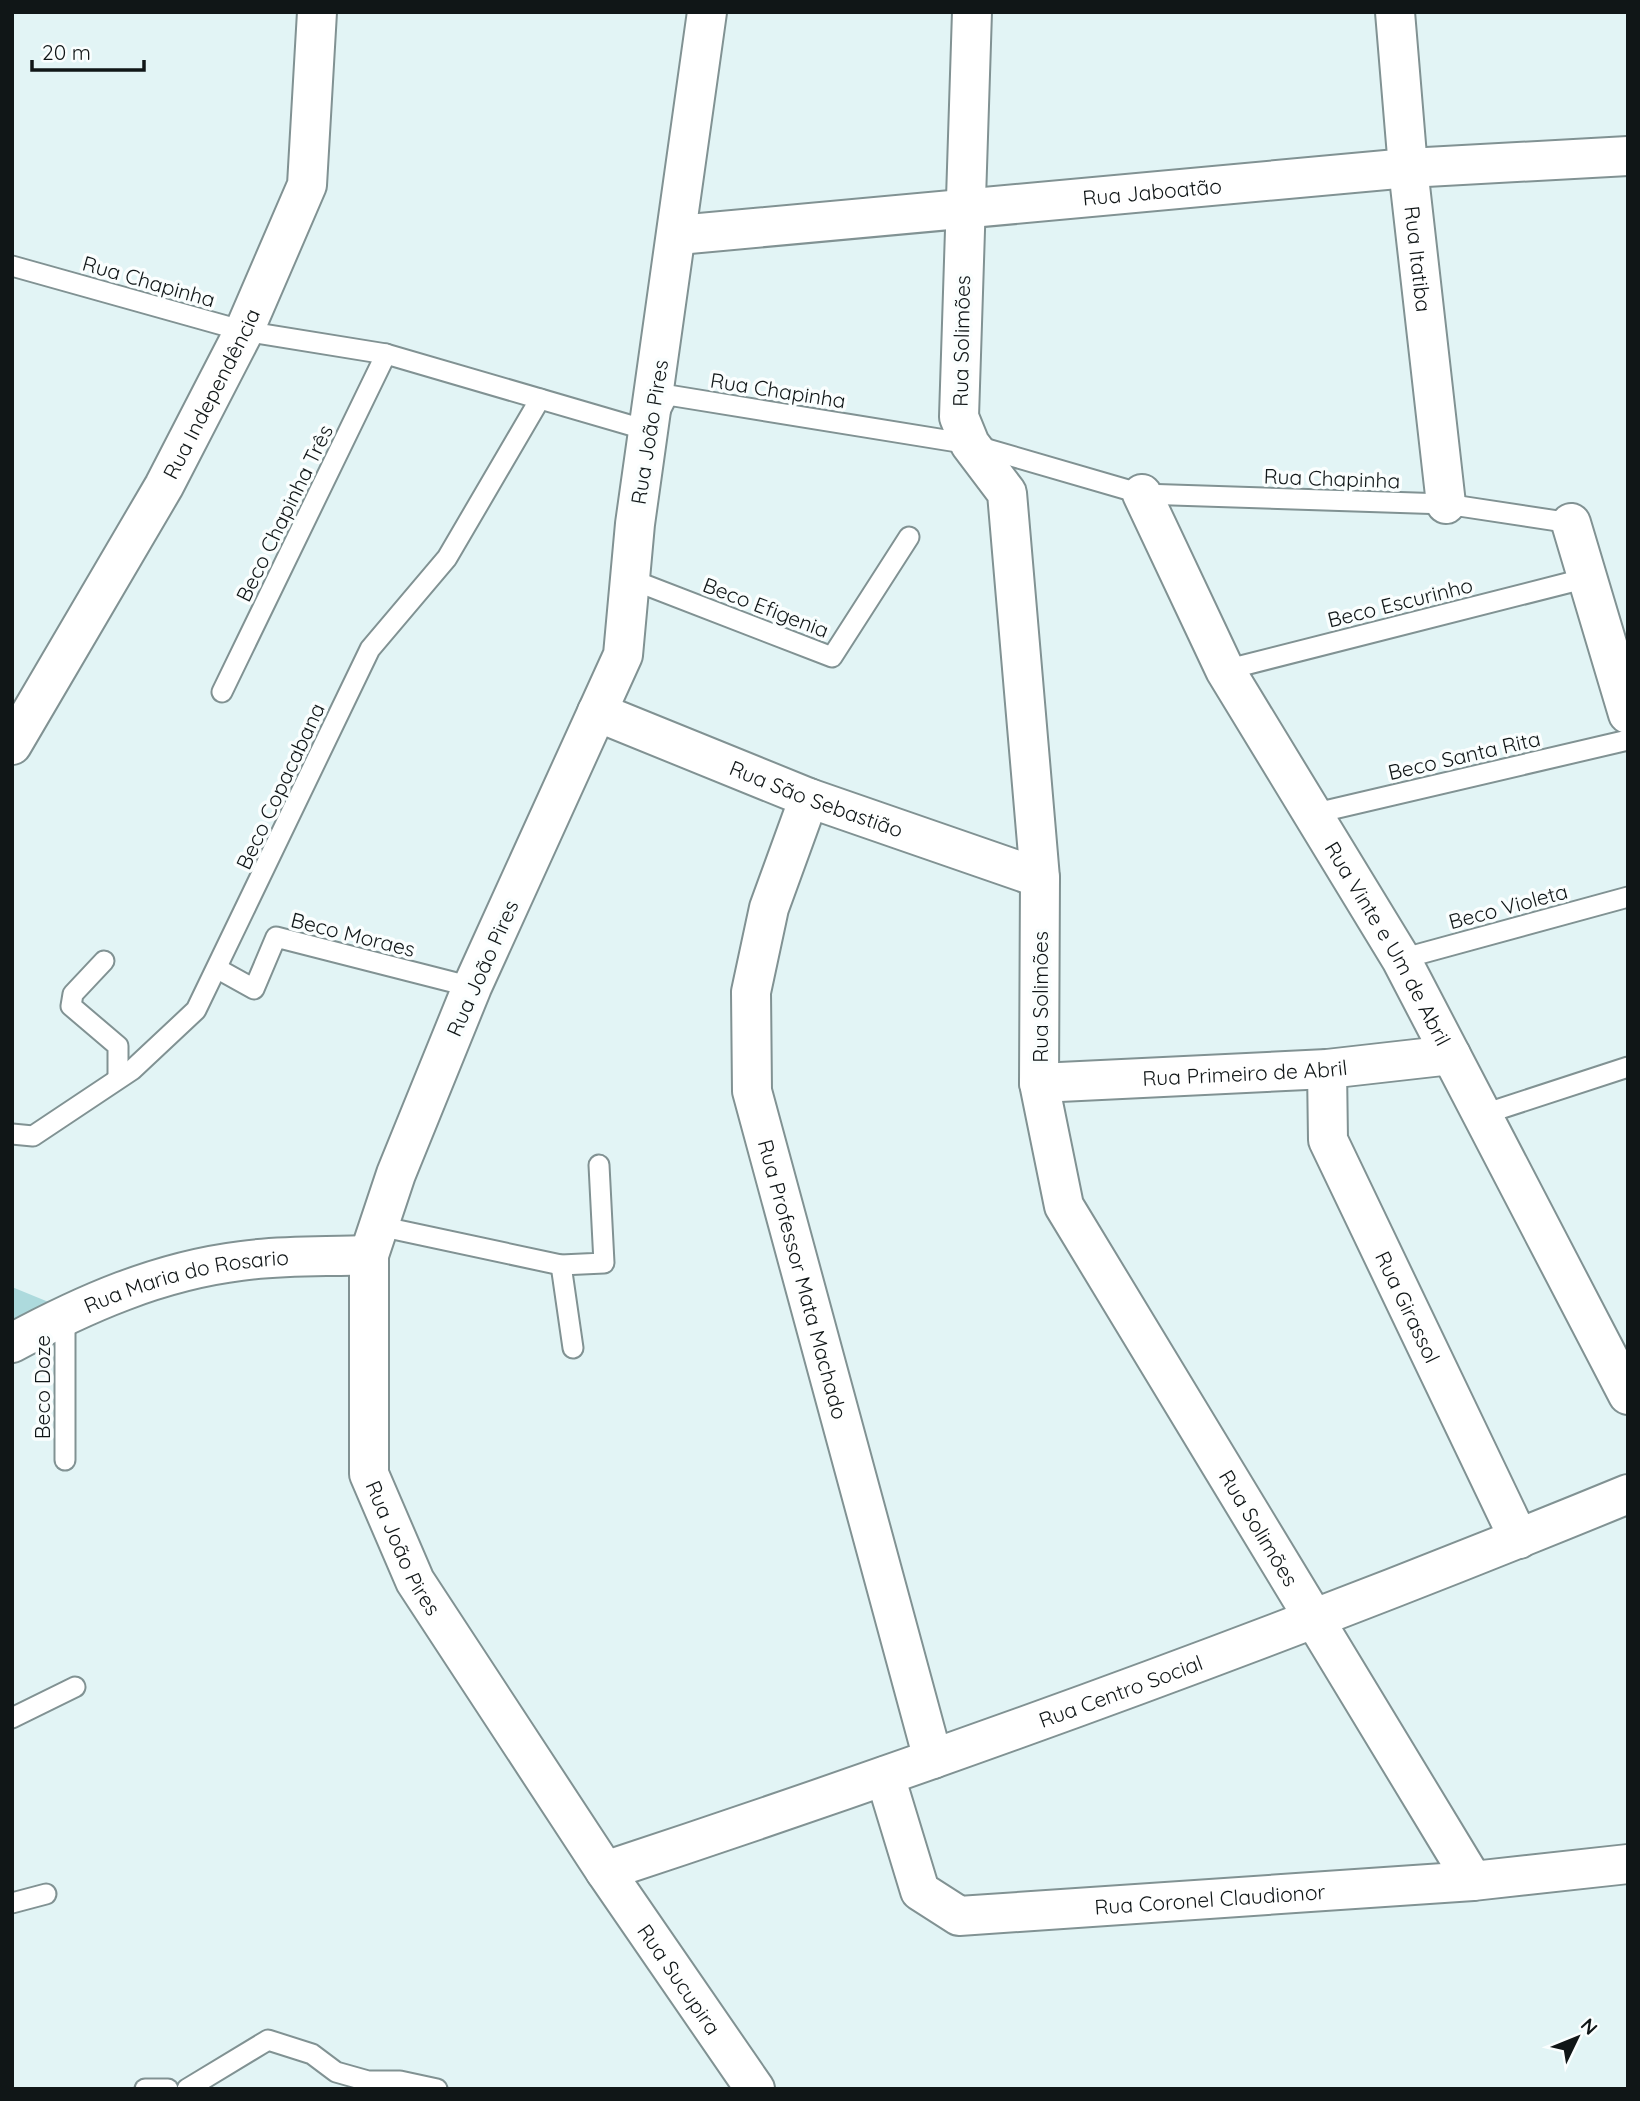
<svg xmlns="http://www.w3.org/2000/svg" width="1640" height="2101" viewBox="0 0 1640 2101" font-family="Quicksand,sans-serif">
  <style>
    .green { fill: #addadd }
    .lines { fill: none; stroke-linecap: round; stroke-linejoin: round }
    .service-casing { stroke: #819293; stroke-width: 23 }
    .minor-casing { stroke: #819293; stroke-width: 42 }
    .service { stroke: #fff; stroke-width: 19 }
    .minor { stroke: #fff; stroke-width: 38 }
    .labels { text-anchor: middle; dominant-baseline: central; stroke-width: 7; stroke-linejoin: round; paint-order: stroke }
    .street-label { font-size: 21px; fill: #101617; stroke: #fafefe }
  </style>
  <rect width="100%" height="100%" fill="#e2f4f5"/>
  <path class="green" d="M 12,1287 L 51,1303 L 12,1330 Z"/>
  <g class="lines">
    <defs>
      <g id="service">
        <path d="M 12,266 L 244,331 L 386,354 L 650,431 L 668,395 L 970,444 L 1142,494 L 1446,504 L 1571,523"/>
        <path d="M 630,579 L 832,657 L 909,537"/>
        <path d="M 1225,670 L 1587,578"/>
        <path d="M 222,692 L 386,354"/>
        <path d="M 1312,814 L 1628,740"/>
        <path d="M 1401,959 L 1628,897"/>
        <path d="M 104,961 L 73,994 L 71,1006 L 118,1046 L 118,1078"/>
        <path d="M 218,969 L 254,989 L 276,937 L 472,987"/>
        <path d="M 1481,1115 L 1628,1067"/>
        <path d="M 12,1134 L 33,1136 L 132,1070 L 196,1010 L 370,649 L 447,558 L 540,399"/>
        <path d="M 379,1226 L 561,1265 L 604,1263 L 599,1165"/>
        <path d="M 561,1265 L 573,1348"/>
        <path d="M 65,1315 L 65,1460"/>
        <path d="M 12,1718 L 75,1687"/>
        <path d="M 12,1903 L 46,1894"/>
        <path d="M 145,2089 L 168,2089"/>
        <path d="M 187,2089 L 268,2040 L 312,2054 L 336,2072 L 368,2081 L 400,2081 L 437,2089"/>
      </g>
      <g id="minor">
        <path id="s1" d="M 707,12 L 635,524 L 623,655 L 472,987 L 396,1174 L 369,1255 L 369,1474 L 415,1581 L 605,1871 L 755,2089"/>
        <path id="s2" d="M 972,12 L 959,417 L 970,444 L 1007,493 L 1040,878 L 1039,1083 L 1064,1206 L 1473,1881"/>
        <path id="s3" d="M 1395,12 L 1408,168 L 1446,504"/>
        <path id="s4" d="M 678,235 L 1408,168 L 1628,156"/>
        <path id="s5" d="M 1142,494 L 1225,670 L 1401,959 L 1628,1395"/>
        <path d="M 1571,523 L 1628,714"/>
        <path id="s6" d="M 597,712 L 809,798 L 1040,878"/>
        <path id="s7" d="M 12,745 L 164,486 L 244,331 L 307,185 L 317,12"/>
        <path id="s8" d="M 809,798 L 769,908 L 751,992 L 752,1091 L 933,1759"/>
        <path id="s9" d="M 1327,1069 L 1328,1140 L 1519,1539"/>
        <path id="s10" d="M 1039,1083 L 1327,1069 L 1451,1055"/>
        <path id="s11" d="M 12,1343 C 84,1304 159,1271 241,1261 C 283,1255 327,1257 369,1255"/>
        <path id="s12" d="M 885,1776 L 920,1891 L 959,1916 L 1473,1881 L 1628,1864"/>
        <path id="s13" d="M 605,1871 C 950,1757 1292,1632 1628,1494"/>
      </g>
    </defs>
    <use href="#service" class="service-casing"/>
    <use href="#minor" class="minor-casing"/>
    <use href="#service" class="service"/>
    <use href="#minor" class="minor"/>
  </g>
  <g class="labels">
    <g class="street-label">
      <text stroke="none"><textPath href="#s4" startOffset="476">Rua Jaboatão</textPath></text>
      <text stroke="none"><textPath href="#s3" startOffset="248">Rua Itatiba</textPath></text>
      <text transform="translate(149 281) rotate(16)">Rua Chapinha</text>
      <text transform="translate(961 341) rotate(-89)">Rua Solimões</text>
      <text transform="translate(778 390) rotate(9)">Rua Chapinha</text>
      <text stroke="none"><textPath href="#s7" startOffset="404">Rua Independência</textPath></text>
      <text transform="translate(649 432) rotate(-81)">Rua João Pires</text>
      <text transform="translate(1332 478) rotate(2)">Rua Chapinha</text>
      <text transform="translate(284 513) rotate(-64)">Beco Chapinha Três</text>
      <text transform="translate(1400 602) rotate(-14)">Beco Escurinho</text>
      <text transform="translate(766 607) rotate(21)">Beco Efigenia</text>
      <text transform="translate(1464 755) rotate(-13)">Beco Santa Rita</text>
      <text transform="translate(280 786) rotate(-65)">Beco Copacabana</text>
      <text stroke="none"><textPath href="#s6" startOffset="236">Rua São Sebastião</textPath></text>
      <text transform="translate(1508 906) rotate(-15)">Beco Violeta</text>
      <text transform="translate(353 934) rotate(14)">Beco Moraes</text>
      <text stroke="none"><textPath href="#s5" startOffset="513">Rua Vinte e Um de Abril</textPath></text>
      <text transform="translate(482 968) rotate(-66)">Rua João Pires</text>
      <text transform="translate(1040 997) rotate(-90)">Rua Solimões</text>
      <text stroke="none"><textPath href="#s10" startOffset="206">Rua Primeiro de Abril</textPath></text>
      <text stroke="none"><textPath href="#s8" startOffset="497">Rua Professor Mata Machado</textPath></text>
      <text stroke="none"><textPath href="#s11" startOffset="187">Rua Maria do Rosario</textPath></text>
      <text stroke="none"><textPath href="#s9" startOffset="256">Rua Girassol</textPath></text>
      <text transform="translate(42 1387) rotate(-90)">Beco Doze</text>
      <text stroke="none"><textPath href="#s2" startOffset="1589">Rua Solimões</textPath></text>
      <text stroke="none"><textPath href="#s1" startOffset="1601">Rua João Pires</textPath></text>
      <text stroke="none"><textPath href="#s13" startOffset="546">Rua Centro Social</textPath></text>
      <text stroke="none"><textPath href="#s12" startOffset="418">Rua Coronel Claudionor</textPath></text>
      <text stroke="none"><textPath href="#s1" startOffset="2114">Rua Sucupira</textPath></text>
    </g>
  </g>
  <rect width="1640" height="2101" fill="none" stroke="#101617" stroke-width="28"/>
  <g transform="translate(1577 2038) rotate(47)" stroke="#fafefe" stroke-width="5" paint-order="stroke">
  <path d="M0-5L12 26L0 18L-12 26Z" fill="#101617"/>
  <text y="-10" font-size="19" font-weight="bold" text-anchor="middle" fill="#101617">N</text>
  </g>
  <path d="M32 60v10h112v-10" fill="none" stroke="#101617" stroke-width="3.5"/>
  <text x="42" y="60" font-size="21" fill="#101617" stroke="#fafefe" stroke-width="5" paint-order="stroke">20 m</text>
</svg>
